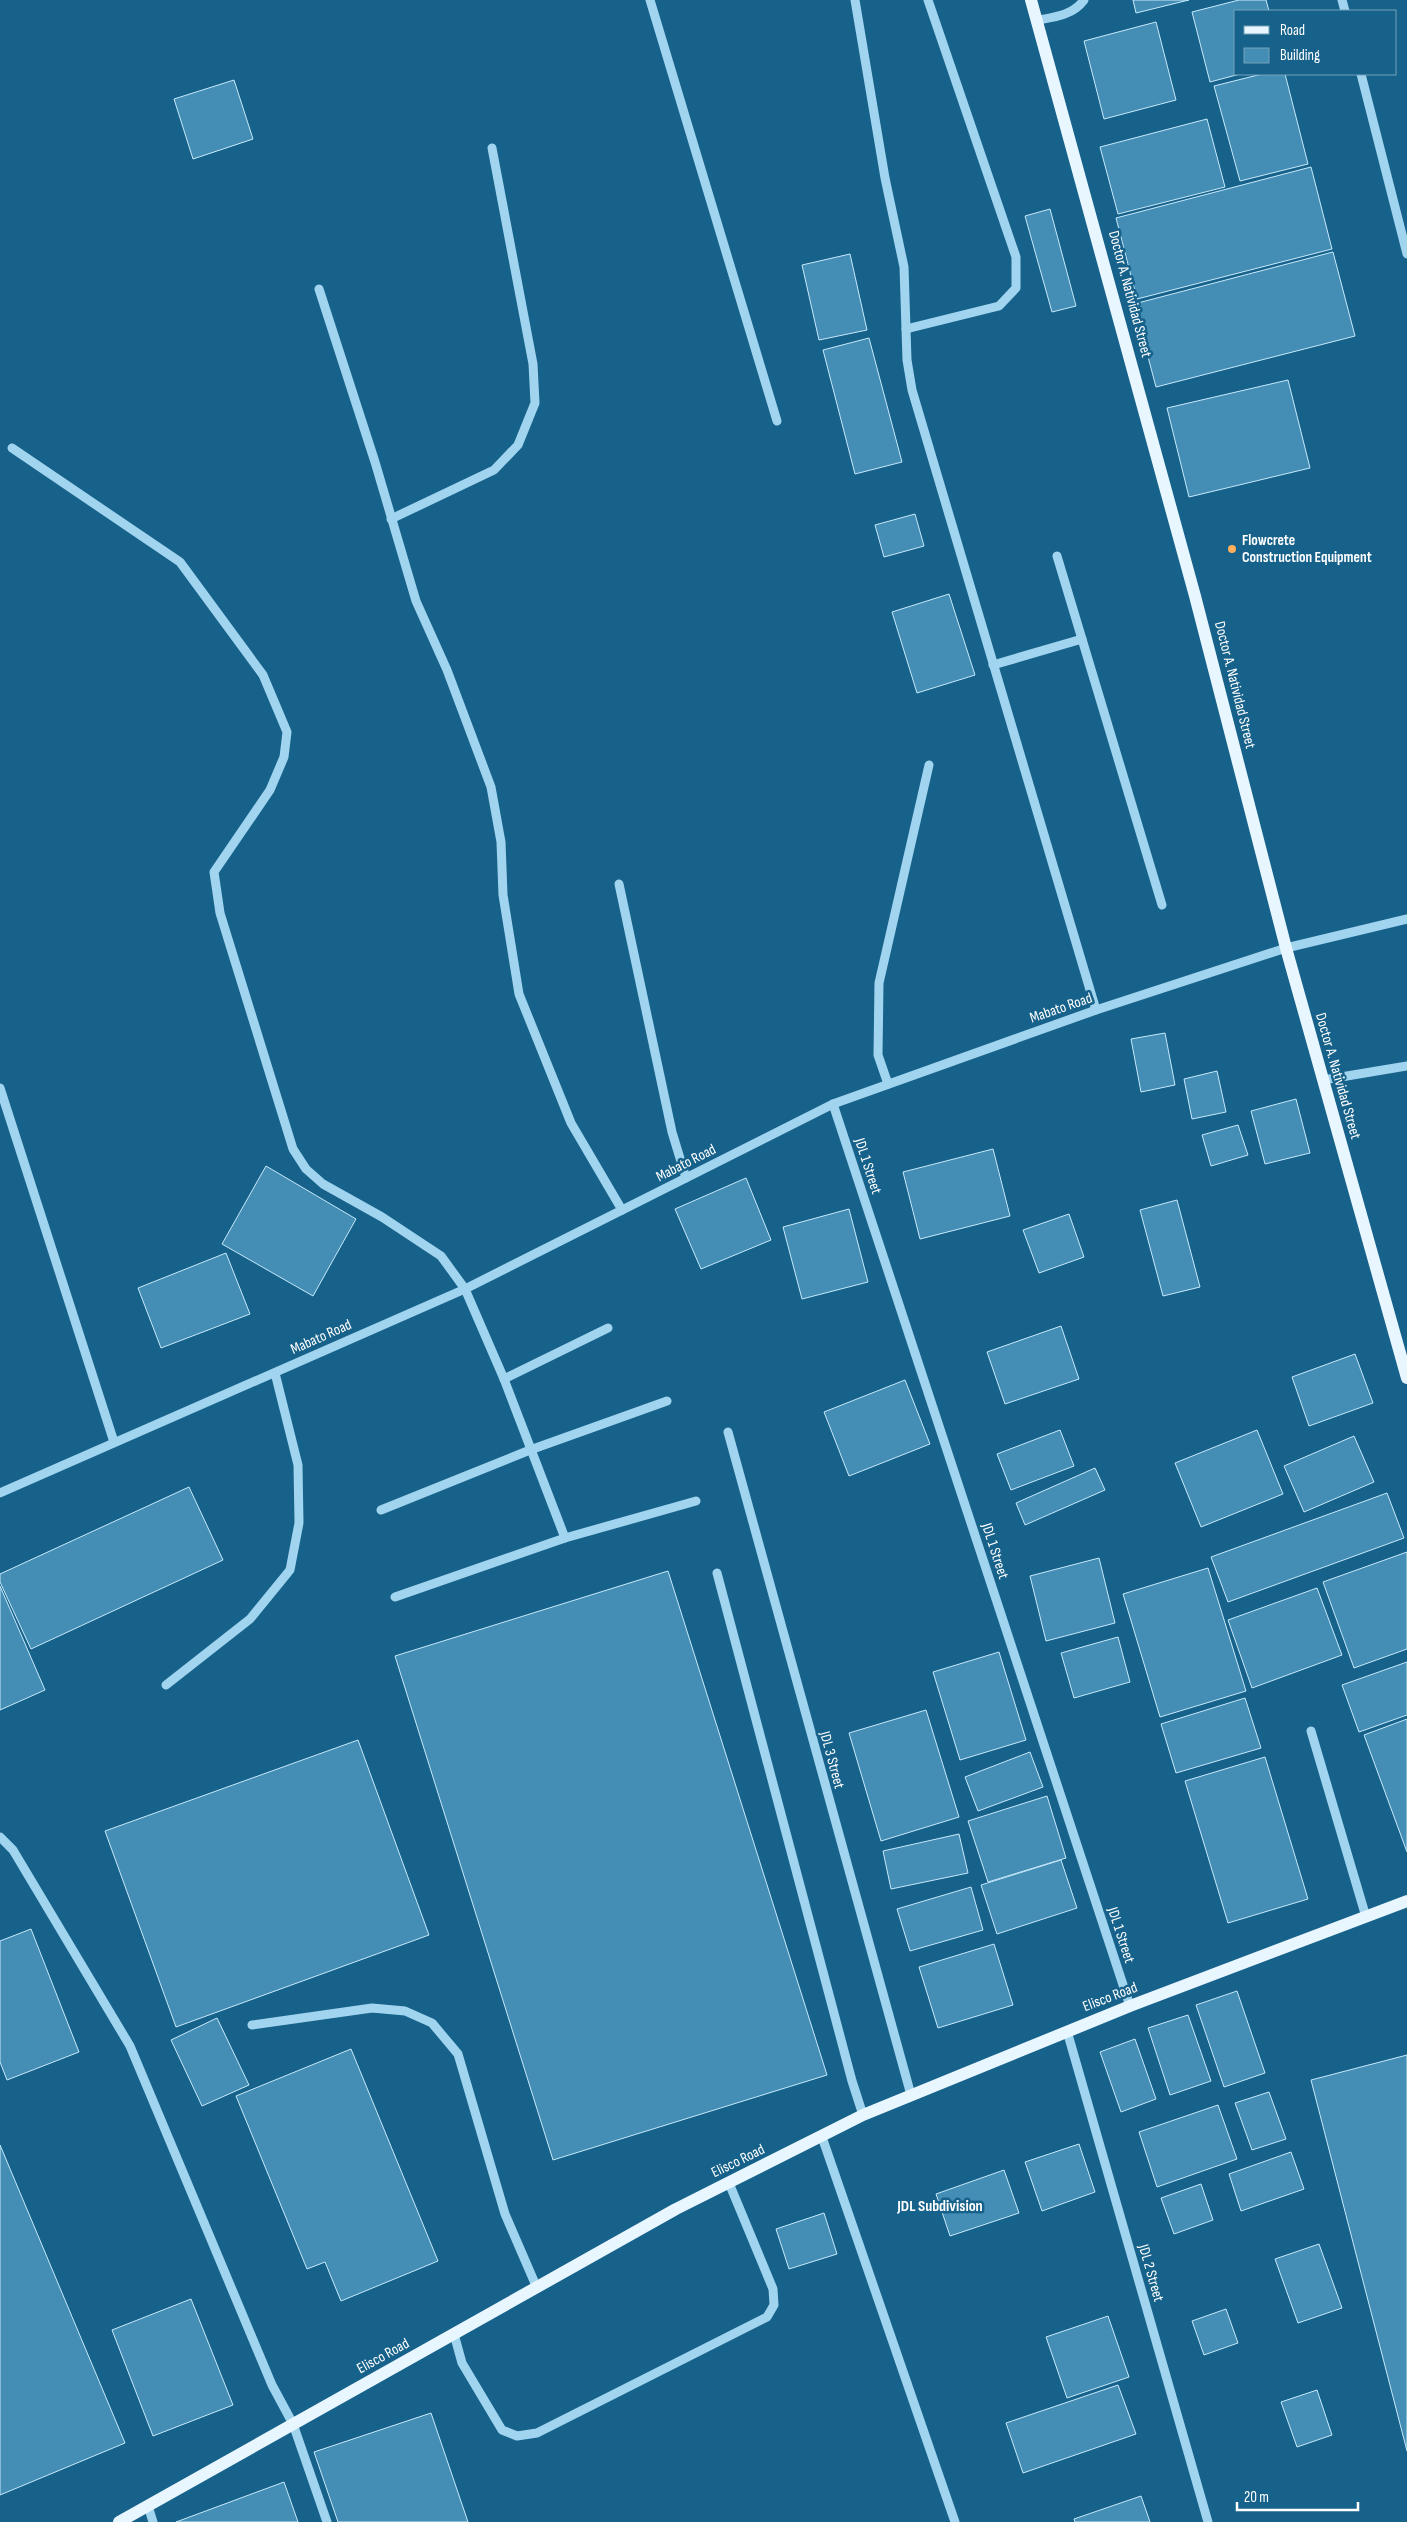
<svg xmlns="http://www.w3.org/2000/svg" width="1407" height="2522" viewBox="0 0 1407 2522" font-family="'Sofia Sans Condensed',sans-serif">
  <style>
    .building { fill: #448eb6; stroke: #c7e9fa }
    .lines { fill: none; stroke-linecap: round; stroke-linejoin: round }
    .minor { stroke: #a1d4ee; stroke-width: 9 }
    .major { stroke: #e8f6ff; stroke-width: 12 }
    .poi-dot { fill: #ffaf5e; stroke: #17628b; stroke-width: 2 }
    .labels { text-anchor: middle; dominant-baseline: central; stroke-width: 5; stroke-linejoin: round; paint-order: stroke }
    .street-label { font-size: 15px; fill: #fff; stroke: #17628b }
    .poi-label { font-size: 15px; font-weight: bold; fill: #fff; stroke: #17628b; text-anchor: start }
    .neighbourhood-label { font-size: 16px; font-weight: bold; fill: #fff; stroke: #17628b }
  </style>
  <rect width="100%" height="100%" fill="#17628b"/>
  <g class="building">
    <path d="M 1133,0 L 1189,0 L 1136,13 Z"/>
    <path d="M 1239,0 L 1266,0 L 1269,11 L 1236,11 L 1236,74 L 1240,74 L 1210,82 L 1192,12 Z"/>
    <path d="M 1156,22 L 1176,100 L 1104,119 L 1084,41 Z"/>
    <path d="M 1262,74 L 1285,74 L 1308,164 L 1240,181 L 1214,86 Z"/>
    <path d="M 234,80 L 253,139 L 193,159 L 174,99 Z"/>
    <path d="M 1207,119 L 1225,187 L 1118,214 L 1100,147 Z"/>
    <path d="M 1311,167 L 1332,249 L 1137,299 L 1116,218 Z"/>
    <path d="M 1050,209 L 1076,306 L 1052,312 L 1025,216 Z"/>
    <path d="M 1333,252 L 1355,336 L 1156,387 L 1134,304 Z"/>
    <path d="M 850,254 L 867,330 L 819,340 L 802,265 Z"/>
    <path d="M 869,338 L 902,462 L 855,474 L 823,350 Z"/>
    <path d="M 1288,380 L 1310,468 L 1189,497 L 1167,408 Z"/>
    <path d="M 915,514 L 924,546 L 884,557 L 875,525 Z"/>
    <path d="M 949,594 L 975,675 L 917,693 L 892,612 Z"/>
    <path d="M 1165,1033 L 1175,1085 L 1141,1092 L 1131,1039 Z"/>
    <path d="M 1217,1071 L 1226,1112 L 1192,1119 L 1184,1079 Z"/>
    <path d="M 1296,1099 L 1310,1153 L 1265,1164 L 1251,1111 Z"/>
    <path d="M 1238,1125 L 1248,1155 L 1211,1166 L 1202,1135 Z"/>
    <path d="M 993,1149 L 1010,1216 L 920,1239 L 903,1172 Z"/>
    <path d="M 266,1166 L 356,1219 L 313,1296 L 222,1244 Z"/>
    <path d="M 746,1178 L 771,1240 L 701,1269 L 675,1209 Z"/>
    <path d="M 1177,1200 L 1200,1287 L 1163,1296 L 1140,1210 Z"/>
    <path d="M 849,1209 L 868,1282 L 802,1299 L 783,1227 Z"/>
    <path d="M 1069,1214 L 1084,1257 L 1039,1273 L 1023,1230 Z"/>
    <path d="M 226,1253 L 250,1314 L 161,1348 L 138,1288 Z"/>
    <path d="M 1061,1326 L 1079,1379 L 1005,1404 L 987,1352 Z"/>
    <path d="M 1355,1354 L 1373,1403 L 1309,1426 L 1292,1377 Z"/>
    <path d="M 905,1380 L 930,1444 L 849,1476 L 824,1412 Z"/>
    <path d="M 1060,1430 L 1074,1466 L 1011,1490 L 997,1454 Z"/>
    <path d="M 1257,1430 L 1283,1494 L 1201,1527 L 1175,1463 Z"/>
    <path d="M 1354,1436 L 1374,1482 L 1304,1512 L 1284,1466 Z"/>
    <path d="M 1095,1468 L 1105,1490 L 1025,1525 L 1016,1503 Z"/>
    <path d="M 189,1487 L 223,1560 L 31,1649 L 0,1582 L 0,1574 Z"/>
    <path d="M 1387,1493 L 1404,1538 L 1228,1602 L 1211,1557 Z"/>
    <path d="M 1407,1552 L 1407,1649 L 1354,1668 L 1323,1582 Z"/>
    <path d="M 1099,1558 L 1115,1623 L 1046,1641 L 1030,1576 Z"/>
    <path d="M 1208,1568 L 1246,1691 L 1160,1717 L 1123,1594 Z"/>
    <path d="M 668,1571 L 827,2075 L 553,2160 L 395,1656 Z"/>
    <path d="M 0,1586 L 45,1690 L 0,1710 Z"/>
    <path d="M 1317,1588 L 1342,1655 L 1252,1688 L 1228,1620 Z"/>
    <path d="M 1118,1637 L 1130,1682 L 1074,1698 L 1061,1653 Z"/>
    <path d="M 999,1652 L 1026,1740 L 960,1760 L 933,1672 Z"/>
    <path d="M 1407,1662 L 1407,1715 L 1359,1732 L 1342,1685 Z"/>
    <path d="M 1245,1698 L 1261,1748 L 1176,1773 L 1161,1724 Z"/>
    <path d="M 926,1710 L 959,1817 L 881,1841 L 849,1733 Z"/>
    <path d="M 1407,1719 L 1407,1852 L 1364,1735 Z"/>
    <path d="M 358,1740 L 429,1935 L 176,2027 L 105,1831 Z"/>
    <path d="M 1030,1752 L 1043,1787 L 978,1811 L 965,1777 Z"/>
    <path d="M 1265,1757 L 1308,1899 L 1228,1923 L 1185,1781 Z"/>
    <path d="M 1047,1796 L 1066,1858 L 988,1882 L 968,1821 Z"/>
    <path d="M 959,1834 L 968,1873 L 891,1889 L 883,1851 Z"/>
    <path d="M 1061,1860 L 1077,1908 L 997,1934 L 981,1885 Z"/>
    <path d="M 971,1887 L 983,1930 L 910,1951 L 897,1909 Z"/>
    <path d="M 31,1929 L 79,2052 L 7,2080 L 0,2062 L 0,1941 Z"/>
    <path d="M 994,1944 L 1013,2005 L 938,2028 L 919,1967 Z"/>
    <path d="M 1237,1991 L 1265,2073 L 1224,2087 L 1196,2005 Z"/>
    <path d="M 1188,2015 L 1211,2081 L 1170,2095 L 1148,2028 Z"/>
    <path d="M 217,2018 L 249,2085 L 202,2106 L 171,2040 Z"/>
    <path d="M 1135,2039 L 1156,2099 L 1121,2112 L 1100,2052 Z"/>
    <path d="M 351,2049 L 438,2261 L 341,2301 L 325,2262 L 307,2269 L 236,2096 Z"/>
    <path d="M 1407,2055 L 1407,2451 L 1311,2080 Z"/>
    <path d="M 1269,2092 L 1286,2139 L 1252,2150 L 1235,2103 Z"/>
    <path d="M 1218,2105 L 1237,2159 L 1157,2187 L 1139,2132 Z"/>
    <path d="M 1079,2144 L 1095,2192 L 1042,2211 L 1025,2162 Z"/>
    <path d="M 0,2145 L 125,2443 L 0,2495 Z"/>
    <path d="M 1291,2152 L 1304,2189 L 1241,2211 L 1229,2174 Z"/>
    <path d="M 1004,2170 L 1019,2213 L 950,2236 L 936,2194 Z"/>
    <path d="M 1201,2184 L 1213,2220 L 1174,2234 L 1161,2198 Z"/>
    <path d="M 824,2213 L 837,2254 L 789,2269 L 776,2229 Z"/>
    <path d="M 1319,2244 L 1342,2308 L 1298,2323 L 1275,2259 Z"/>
    <path d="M 191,2299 L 233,2405 L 153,2436 L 112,2330 Z"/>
    <path d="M 1226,2309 L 1238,2343 L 1204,2355 L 1192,2321 Z"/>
    <path d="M 1108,2316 L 1129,2377 L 1067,2398 L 1046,2337 Z"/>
    <path d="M 1118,2385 L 1136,2434 L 1023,2473 L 1006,2423 Z"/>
    <path d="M 1317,2390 L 1332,2435 L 1297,2447 L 1281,2402 Z"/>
    <path d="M 431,2413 L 468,2522 L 338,2522 L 314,2452 Z"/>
    <path d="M 284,2482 L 298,2522 L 176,2522 Z"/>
    <path d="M 1141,2496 L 1150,2522 L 1075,2522 L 1074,2519 Z"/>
  </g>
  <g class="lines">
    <g class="minor">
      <path d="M 650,0 L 777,421"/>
      <path d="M 855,0 L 885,178 L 904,267 L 907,360 L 912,390 L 1096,1010"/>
      <path d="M 1342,0 L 1345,11"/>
      <path d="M 1038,20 C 1055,17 1073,15 1084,0"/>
      <path d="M 1361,74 L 1407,254"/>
      <path d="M 319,289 L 375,462 L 416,601 L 447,670 L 491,787 L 501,842 L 503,895 L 519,994 L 571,1123 L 622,1210"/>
      <path d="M 906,329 L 999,306 L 1016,288 L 1016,257 L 928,0"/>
      <path d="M 12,448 L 180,562 L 263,675 L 287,732 L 284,757 L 270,790 L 214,872 L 220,913 L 293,1149 L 306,1169 L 323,1184 L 382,1217 L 441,1256 L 465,1289 L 504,1379 L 565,1538 L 395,1597"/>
      <path d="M 391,519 L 494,470 L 518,445 L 535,403 L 533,364 L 492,148"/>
      <path d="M 1057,556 L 1162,905"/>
      <path d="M 993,665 L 1082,639"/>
      <path d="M 619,884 L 672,1132 L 686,1178"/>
      <path d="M 1323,1080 L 1407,1066"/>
      <path d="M 888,1084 L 878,1055 L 879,983 L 929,765"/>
      <path d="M 0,1088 L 114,1442"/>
      <path d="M 833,1104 L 1130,2006"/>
      <path d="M 504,1379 L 608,1328"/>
      <path d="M 728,1432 L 911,2095"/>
      <path d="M 0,1493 L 465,1289 L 833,1104 L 1096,1010 L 1286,948 L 1407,919"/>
      <path d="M 381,1510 L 530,1450 L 667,1401"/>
      <path d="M 565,1538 L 696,1501"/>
      <path d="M 717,1573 L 852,2081 L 863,2115"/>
      <path d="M 166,1685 L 250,1619 L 290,1570 L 299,1523 L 298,1465 L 275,1373"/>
      <path d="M 1311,1731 L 1366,1917"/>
      <path d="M 0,1837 L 13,1850 L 130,2046 L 272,2385 L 293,2424 L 327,2522"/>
      <path d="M 252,2025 L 372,2008 L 405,2011 L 432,2023 L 458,2054 L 505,2214 L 537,2288"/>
      <path d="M 1067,2031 L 1208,2522"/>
      <path d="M 822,2137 L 955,2522"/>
      <path d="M 454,2334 L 462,2363 L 502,2430 L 517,2436 L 537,2433 L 767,2317 L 774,2305 L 773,2289 L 729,2183"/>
      <path d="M 148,2506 L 153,2522"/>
    </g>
    <g class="major">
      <path d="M 1031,0 L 1195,596 L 1286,948 L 1407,1378"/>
      <path d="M 119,2522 L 676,2209 L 863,2115 L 1130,2006 L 1407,1901"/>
    </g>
  </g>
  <circle class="poi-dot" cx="1232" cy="549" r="5"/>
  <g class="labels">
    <g class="street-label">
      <text transform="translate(1130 294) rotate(75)">Doctor A. Natividad Street</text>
      <text transform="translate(1235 685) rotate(76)">Doctor A. Natividad Street</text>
      <text transform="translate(1061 1008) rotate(-19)">Mabato Road</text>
      <text transform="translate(1338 1076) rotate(74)">Doctor A. Natividad Street</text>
      <text transform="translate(686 1163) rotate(-27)">Mabato Road</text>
      <text transform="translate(868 1166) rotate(72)">JDL 1 Street</text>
      <text transform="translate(321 1337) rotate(-24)">Mabato Road</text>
      <text transform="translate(995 1551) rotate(72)">JDL 1 Street</text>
      <text transform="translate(832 1760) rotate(75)">JDL 3 Street</text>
      <text transform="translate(1121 1935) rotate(72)">JDL 1 Street</text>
      <text transform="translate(1110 1997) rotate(-21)">Elisco Road</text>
      <text transform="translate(738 2161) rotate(-26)">Elisco Road</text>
      <text transform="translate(1151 2273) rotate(74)">JDL 2 Street</text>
      <text transform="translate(383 2356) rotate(-29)">Elisco Road</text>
    </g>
    <g class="poi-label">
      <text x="1242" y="540">Flowcrete<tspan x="1242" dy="17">Construction Equipment</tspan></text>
    </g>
    <g class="neighbourhood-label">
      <text x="940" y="2206">JDL Subdivision</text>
    </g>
  </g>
  <rect x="1234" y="10" width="162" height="65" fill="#17628b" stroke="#74a1b9"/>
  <rect x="1244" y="26" width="25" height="8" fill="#e8f6ff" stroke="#74a1b9"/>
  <text x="1280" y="35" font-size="15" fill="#ffffff">Road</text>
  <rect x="1244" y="48" width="25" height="15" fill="#448eb6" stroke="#74a1b9"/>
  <text x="1280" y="60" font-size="15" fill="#ffffff">Building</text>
  <path d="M1237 2502v8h121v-8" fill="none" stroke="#ffffff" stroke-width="2.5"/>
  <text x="1244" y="2502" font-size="15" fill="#ffffff" stroke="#17628b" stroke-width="4" paint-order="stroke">20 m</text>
</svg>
